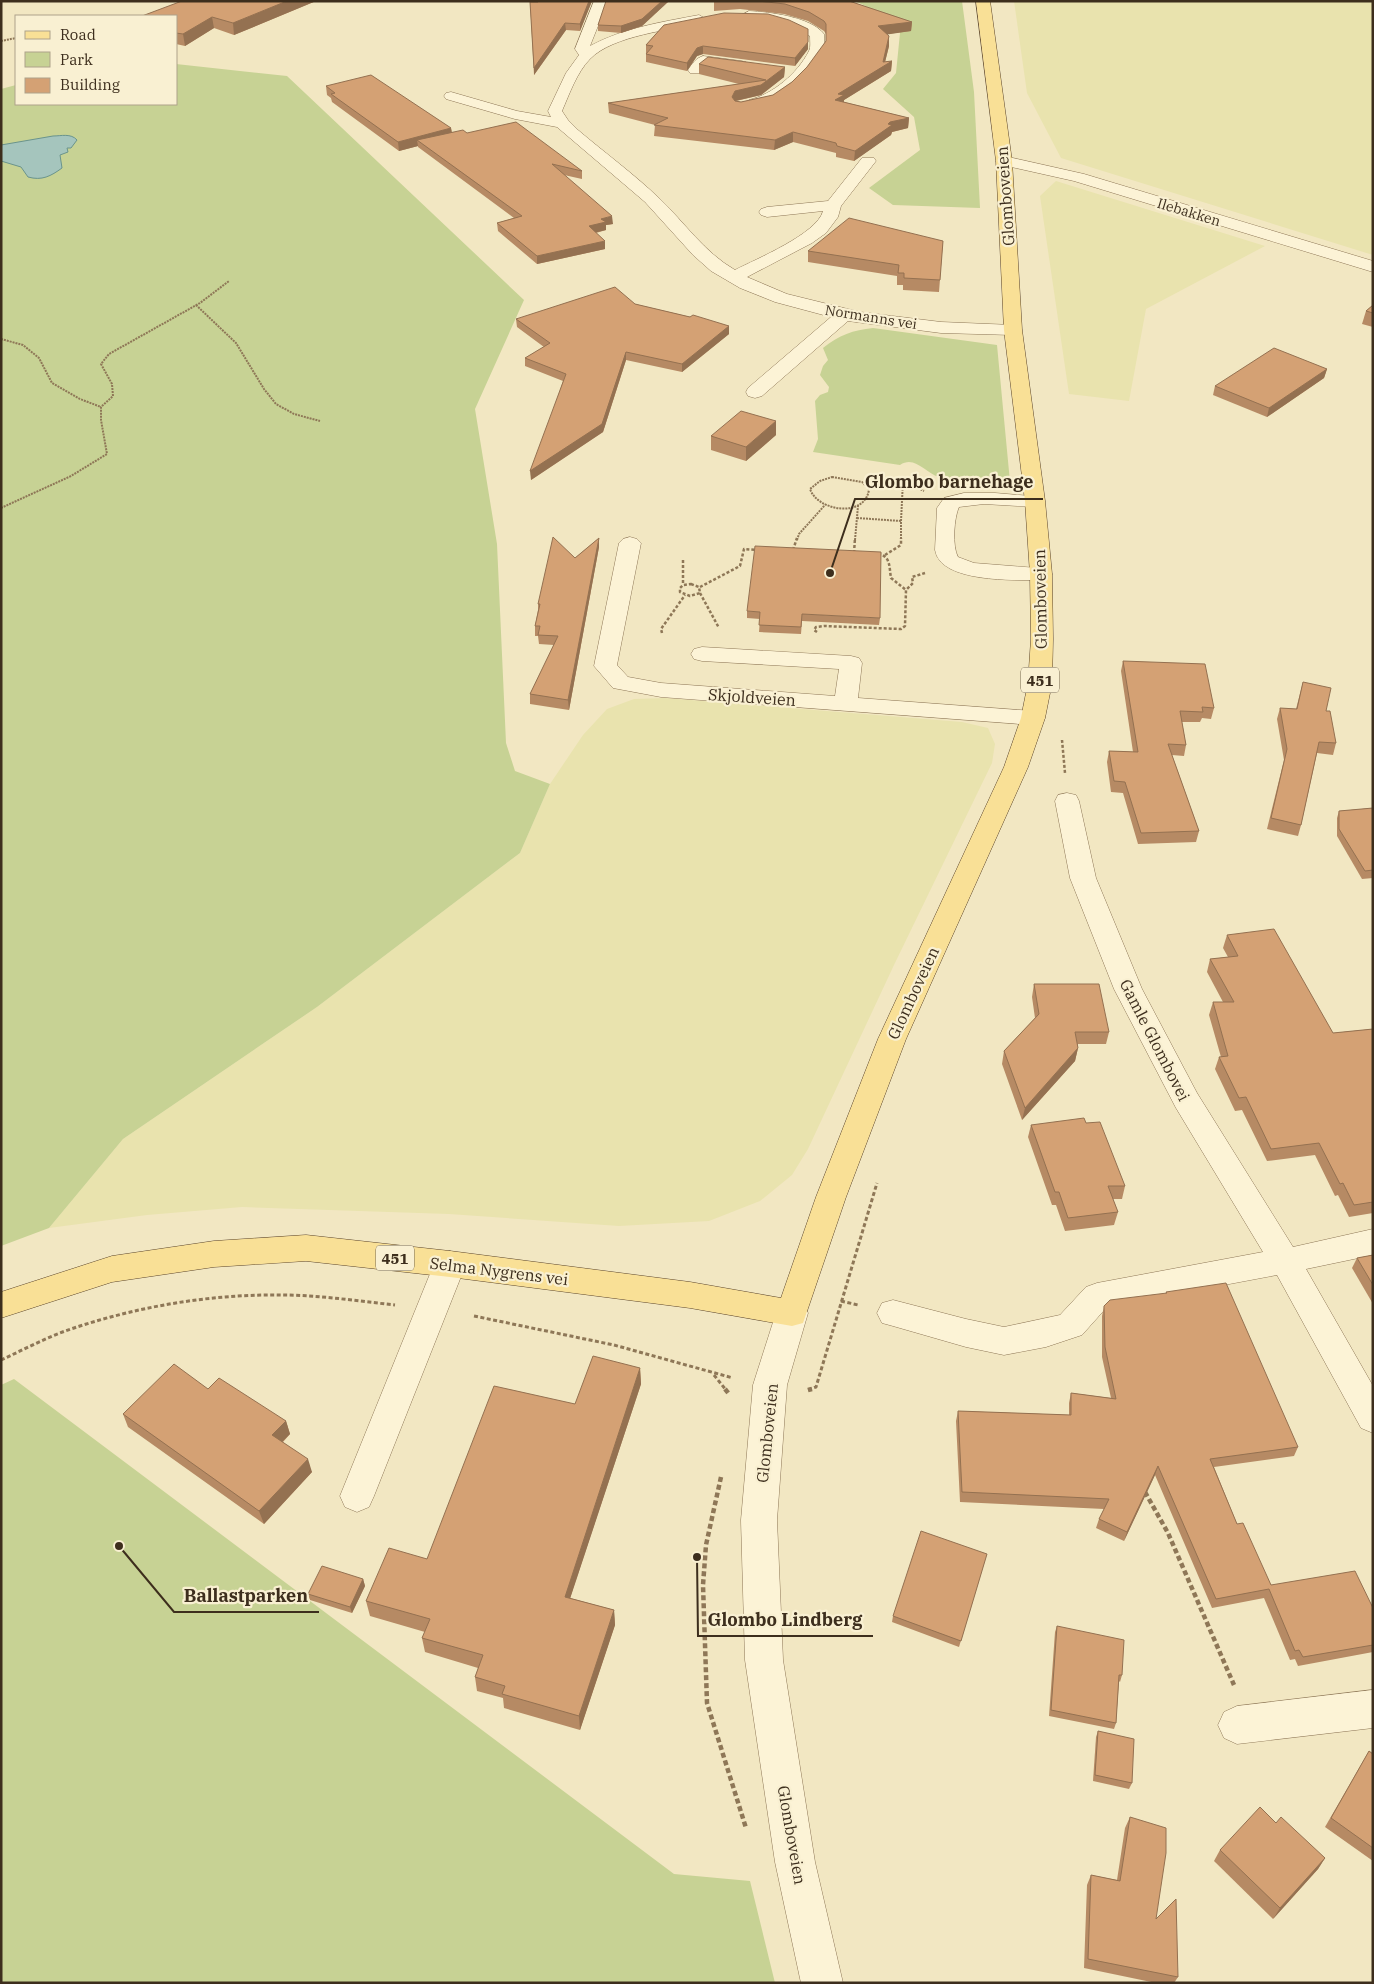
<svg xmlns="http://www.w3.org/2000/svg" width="1374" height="1984" viewBox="0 0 1374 1984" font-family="'IBM Plex Serif',serif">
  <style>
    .farmland { fill: #e9e3ae }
    .green { fill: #c7d294 }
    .water { fill: #a5c5bd; stroke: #6a948c }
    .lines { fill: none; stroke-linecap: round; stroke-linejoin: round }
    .minor-casing { stroke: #8e7757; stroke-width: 1 }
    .major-casing { stroke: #5c452b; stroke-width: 1 }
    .path-far3 { stroke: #8e7757; stroke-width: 2; stroke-dasharray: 2 1; stroke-linecap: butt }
    .path-far2 { stroke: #8e7757; stroke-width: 2.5; stroke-dasharray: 3 2; stroke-linecap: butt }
    .path-far1 { stroke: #8e7757; stroke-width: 3; stroke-dasharray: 4 2.5; stroke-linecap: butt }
    .path { stroke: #8e7757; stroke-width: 4.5; stroke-dasharray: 5 3; stroke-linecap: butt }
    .minor { fill: #fcf3d6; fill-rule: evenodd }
    .major { fill: #f9e096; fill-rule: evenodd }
    .wall { fill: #b68a64 }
    .shaded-wall { fill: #947151 }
    .building { fill: #d4a174; stroke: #947151 }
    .labels { text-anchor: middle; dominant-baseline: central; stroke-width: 4.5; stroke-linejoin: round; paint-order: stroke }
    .far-street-label { font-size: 14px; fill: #3d2e1d; stroke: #f9f0d2 }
    .shield { fill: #f9f0d2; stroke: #756853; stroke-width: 1 }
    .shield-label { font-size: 15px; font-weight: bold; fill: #3d2e1d }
    .street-label { font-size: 16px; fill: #3d2e1d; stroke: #f9f0d2 }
    .leader { fill: none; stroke: #3d2e1d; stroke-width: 2 }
    .callout-dot { fill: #3d2e1d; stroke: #f9f0d2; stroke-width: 2 }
    .callout-label { font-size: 18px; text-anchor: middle; font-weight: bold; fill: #3d2e1d; stroke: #f9f0d2; stroke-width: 4.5; stroke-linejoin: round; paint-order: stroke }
  </style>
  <rect width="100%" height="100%" fill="#f2e7c2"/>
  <g class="farmland">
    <path d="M 1014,1 L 1373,1 L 1373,255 L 1061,158 L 1027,93 Z"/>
    <path d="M 1056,181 L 1265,246 L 1146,309 L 1129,401 L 1069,394 L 1040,196 Z"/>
    <path d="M 666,698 L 962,722 L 988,728 L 995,744 L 992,763 L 894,965 L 808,1149 L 792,1175 L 760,1201 L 709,1221 L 619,1226 L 449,1214 L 242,1207 L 147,1215 L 49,1228 L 123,1139 L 317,1007 L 520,853 L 550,784 L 583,735 L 607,709 L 634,699 Z"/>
  </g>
  <g class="green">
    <path d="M 855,1 L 962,1 L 974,92 L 980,208 L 893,205 L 869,188 L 920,150 L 914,117 L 883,89 L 896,73 L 901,23 Z"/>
    <path d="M 176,64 L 287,76 L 524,300 L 475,409 L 497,544 L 506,743 L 515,771 L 550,784 L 520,853 L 317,1007 L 123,1139 L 49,1228 L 1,1246 L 1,89 L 16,85 L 16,104 L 176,104 Z"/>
    <path d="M 873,328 L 997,345 L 1010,482 C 987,484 961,484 939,477 C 925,473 915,455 900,465 L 813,452 L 818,439 L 815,401 L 820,395 L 828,392 L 829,387 L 820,375 L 823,366 L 828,360 L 823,348 C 839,335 853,330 873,328 Z"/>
    <path d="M 14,1379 L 674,1874 L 750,1881 L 775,1983 L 1,1983 L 1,1385 Z"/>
  </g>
  <path class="water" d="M 53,136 C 61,136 71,133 77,140 L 71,148 L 67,148 L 68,152 L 60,155 L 62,168 C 51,176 42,181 28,177 L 21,167 L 1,161 L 1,145 Z"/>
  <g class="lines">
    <defs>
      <g id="minor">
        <path d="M 594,1 L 608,1 L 590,46 C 623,28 662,22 699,15 L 706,19 L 704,22 C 672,30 613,35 590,59 C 577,72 569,95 562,111 L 568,120 L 578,130 C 605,153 634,174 660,199 C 685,223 704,252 735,270 C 756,259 817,234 823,211 L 767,217 L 761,215 L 759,212 L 761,209 L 767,207 L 828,201 L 862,158 L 874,158 L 876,161 L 841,206 L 838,217 L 826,233 L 812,243 L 747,277 L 787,294 L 860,312 L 941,322 L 1013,325 L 1019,326 L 1022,330 L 1019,334 L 1013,335 L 941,333 L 848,321 L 762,396 L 755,398 L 748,396 L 746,392 L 748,388 L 831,317 L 775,302 L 740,288 L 711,271 L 693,255 L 645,202 L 557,127 L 515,119 L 446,99 L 444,96 L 446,93 L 451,92 L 517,111 L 551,117 L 548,111 L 566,73 L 579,55 L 575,49 Z"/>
        <path d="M 749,11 C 770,12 811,17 824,34 C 824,39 825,46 824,50 C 823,54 817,59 815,63 C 801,82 776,113 749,106 L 747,103 L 749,100 C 773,94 797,74 809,51 C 811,47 810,41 810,36 L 781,23 L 744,18 L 742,15 Z"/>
        <path d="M 703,56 L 741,61 L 746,62 L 748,65 L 746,68 L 741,69 L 707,65 L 700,73 L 690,73 L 688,70 C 692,64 696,58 703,56 Z"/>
        <path d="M 1004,156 L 1084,174 L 1373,261 L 1373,272 L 1074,181 L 998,164 L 996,161 L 998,158 Z"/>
        <path d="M 964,493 L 995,493 L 1042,497 L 1045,501 L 1042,505 L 1035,507 L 984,504 L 959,507 C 954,518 952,546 958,557 L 974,563 L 1049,569 L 1052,574 L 1049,579 L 1041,580 C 1015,580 940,583 935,550 L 937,508 L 944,498 Z"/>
        <path d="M 630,537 L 637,539 L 641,543 L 617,665 L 628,677 L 661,683 L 835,696 L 839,669 L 702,661 L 694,659 L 691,654 L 694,649 L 702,647 L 851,656 L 859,658 L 862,663 L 858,698 L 1033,711 L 1041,713 L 1045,718 L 1041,723 L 1033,725 L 661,697 L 613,688 L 594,666 L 619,543 L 623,539 Z"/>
        <path d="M 1067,793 L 1076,795 L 1079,801 L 1096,878 L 1142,989 L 1197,1093 L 1293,1247 L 1373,1229 L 1373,1255 L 1306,1269 L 1373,1386 L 1373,1433 L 1361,1428 L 1277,1275 L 1107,1307 L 1082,1335 L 1046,1347 L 1004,1355 L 966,1347 L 893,1326 L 882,1323 L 877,1313 L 882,1303 L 893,1300 L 966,1319 L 1004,1327 L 1060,1315 L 1086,1287 L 1097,1283 L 1263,1252 L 1176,1108 L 1114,989 L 1070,878 L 1055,801 L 1058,795 Z"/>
        <path d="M 450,1251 L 461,1255 L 466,1264 L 374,1496 L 369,1507 L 357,1512 L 345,1507 L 340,1496 L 434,1264 L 439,1255 Z"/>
        <path d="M 792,1300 L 803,1303 L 808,1313 L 787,1385 L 777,1520 L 783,1660 L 815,1862 L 843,1983 L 801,1983 L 775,1862 L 745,1660 L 741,1520 L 753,1385 L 776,1313 L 781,1303 Z"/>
        <path d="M 1373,1690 L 1373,1728 L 1237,1744 L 1224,1738 L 1218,1725 L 1224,1712 L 1237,1706 Z"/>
      </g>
      <path id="major" d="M 976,1 L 990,1 L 1012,161 L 1022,330 L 1045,501 L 1052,574 L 1053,639 L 1052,683 L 1045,718 L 1028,767 L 906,1039 L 846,1197 L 803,1323 L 792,1326 L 690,1308 L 450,1277 L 306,1261 L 214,1267 L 112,1282 L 1,1318 L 1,1292 L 112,1256 L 214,1241 L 306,1235 L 450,1251 L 690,1282 L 781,1298 L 816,1197 L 878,1039 L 1004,767 L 1021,718 L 1028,683 L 1031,639 L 1030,574 L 1025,501 L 1004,330 L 996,161 Z"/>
    </defs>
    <use href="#minor" class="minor-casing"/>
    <use href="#major" class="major-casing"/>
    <g class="path-far3">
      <path d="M 1,41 L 16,38"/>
      <path d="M 196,305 L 236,343 L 264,389 L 276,404 L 294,414 L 320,421"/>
      <path d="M 1,339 L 23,345 L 39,358 L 52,383 L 80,399 L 101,407"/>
      <path d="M 832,477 L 862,482 L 869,489 C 866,518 818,512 810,489 L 820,481 Z"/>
      <path d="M 865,483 C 887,478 904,481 924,491"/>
      <path d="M 1,508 L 71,476 L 107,454 L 101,420 L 101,407 L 113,396 L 112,384 L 101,364 L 109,354 L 200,303 L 229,281"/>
      <path d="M 857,518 L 901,521 L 901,540"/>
      <path d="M 901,521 L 903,481"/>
      <path d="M 797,540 L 799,534 L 825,505"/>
      <path d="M 855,540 L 858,506"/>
    </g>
    <g class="path-far2">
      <path d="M 793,550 L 797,538"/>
      <path d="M 854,553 L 855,538"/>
      <path d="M 878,554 C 891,556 889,567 891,578 L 906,590"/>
      <path d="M 885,555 L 901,545 L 901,538"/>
      <path d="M 683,560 L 683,585"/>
      <path d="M 691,584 L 699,587 L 700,593 L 690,596 L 680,592 L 680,588 L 683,585 Z"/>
      <path d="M 700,587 L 740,566 L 744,549 L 757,550"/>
      <path d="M 700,593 L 719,628"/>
      <path d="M 817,632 L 814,630 L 816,627 L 824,626 L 901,629 L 905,626 L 906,590 L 913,583 L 912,577 L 925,573"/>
      <path d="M 662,633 L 661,629 L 685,595"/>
      <path d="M 1062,740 L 1065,773"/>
    </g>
    <g class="path-far1">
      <path d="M 841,1301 L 858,1305"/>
      <path d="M 474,1316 L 614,1345 L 733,1378"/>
      <path d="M 1,1360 C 25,1349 49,1336 74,1328 C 140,1306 212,1294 281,1295 C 319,1295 357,1301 395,1305"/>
      <path d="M 714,1375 L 726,1390"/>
      <path d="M 808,1390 L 816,1387 L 877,1183"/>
    </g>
    <g class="path">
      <path d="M 725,1389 L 729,1394"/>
      <path d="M 808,1390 L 812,1389"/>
      <path d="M 721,1477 L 706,1545 L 703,1585 L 707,1703 L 746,1828"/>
      <path d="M 1145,1492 L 1168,1533 L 1234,1685"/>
    </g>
    <use href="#minor" class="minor"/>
    <use href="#major" class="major"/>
  </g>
  <g class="wall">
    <path d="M 182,1 L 316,1 L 234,35 L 214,28 L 185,46 L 176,44 L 176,16 Z"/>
    <path d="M 592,1 L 580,31 L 566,30 L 534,75 L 530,2 Z"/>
    <path d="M 607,1 L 669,1 L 642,26 L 621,33 L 598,31 L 598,25 Z"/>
    <path d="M 714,1 L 849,1 L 912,22 L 911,31 L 887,34 L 889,36 L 889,46 L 885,62 L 892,61 L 891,71 L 844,100 L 844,102 L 909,118 L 908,128 L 892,132 L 891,135 L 854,161 L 836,157 L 836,153 L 793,142 L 774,150 L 654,136 L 655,125 L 609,113 L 608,103 L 739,84 L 699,74 L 699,64 L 785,67 L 784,77 L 761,95 L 736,101 L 741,102 L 773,95 L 792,82 L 807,67 L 826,42 L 826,34 L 824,31 L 808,21 L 784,14 L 740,9 L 714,11 Z"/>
    <path d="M 664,25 L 808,49 L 795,66 L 703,54 L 697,56 L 687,71 L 646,62 L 646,54 L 647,53 L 646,53 L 646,45 Z"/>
    <path d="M 326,86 L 451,128 L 452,132 L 467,133 L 582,171 L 582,179 L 564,175 L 613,224 L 606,225 L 606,230 L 596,233 L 605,249 L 537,264 L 498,231 L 497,223 L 514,218 L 418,147 L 418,146 L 399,151 L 332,102 L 331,98 L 327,95 Z"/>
    <path d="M 943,241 L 939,292 L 903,290 L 903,285 L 897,285 L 897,276 L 808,262 L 808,251 Z"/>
    <path d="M 635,304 L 729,326 L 729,334 L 682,372 L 626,360 L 603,432 L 531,480 L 563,381 L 525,366 L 525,358 L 544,347 L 517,327 L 516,319 Z"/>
    <path d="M 1373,305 L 1373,327 L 1362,324 L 1366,311 Z"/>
    <path d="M 1327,369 L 1324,378 L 1267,417 L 1213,395 L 1215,386 Z"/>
    <path d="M 776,421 L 776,435 L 746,461 L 711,450 L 711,436 Z"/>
    <path d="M 599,538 L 599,547 L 569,710 L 530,704 L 530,694 L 554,645 L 539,644 L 538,636 L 535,636 L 535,626 L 538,610 L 538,604 L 575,558 Z"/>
    <path d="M 747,611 L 880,618 L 879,625 L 802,621 L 801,634 L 759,632 L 760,619 L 747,618 Z"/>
    <path d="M 1123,661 L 1214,708 L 1211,719 L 1202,718 L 1200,722 L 1182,722 L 1186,745 L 1184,756 L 1172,755 L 1199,831 L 1196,842 L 1138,844 L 1123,793 L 1111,792 L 1107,762 L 1109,751 L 1133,752 L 1121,671 Z"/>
    <path d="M 1303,682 L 1326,711 L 1336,743 L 1333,755 L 1317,753 L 1301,825 L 1298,836 L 1267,829 L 1284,760 L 1277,719 L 1280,708 L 1296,709 Z"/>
    <path d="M 1373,808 L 1373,878 L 1362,879 L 1337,836 L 1337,818 L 1339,811 Z"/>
    <path d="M 1227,935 L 1333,1033 L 1373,1029 L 1373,1213 L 1349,1217 L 1338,1195 L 1335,1196 L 1315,1155 L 1267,1161 L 1242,1110 L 1235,1111 L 1215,1069 L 1219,1057 L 1221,1057 L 1209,1015 L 1213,1002 L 1223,1002 L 1207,972 L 1210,959 L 1228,957 L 1223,948 Z"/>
    <path d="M 1034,984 L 1109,1032 L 1106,1044 L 1078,1044 L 1078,1048 L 1075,1061 L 1022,1120 L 1002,1064 L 1004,1051 L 1035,1018 L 1032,997 Z"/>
    <path d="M 1086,1123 L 1125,1186 L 1122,1199 L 1113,1199 L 1118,1212 L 1114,1225 L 1065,1231 L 1056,1205 L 1052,1205 L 1028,1137 L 1031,1125 Z"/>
    <path d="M 1373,1255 L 1373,1304 L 1352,1268 L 1357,1258 Z"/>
    <path d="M 1166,1292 L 1298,1447 L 1294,1456 L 1214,1467 L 1237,1524 L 1271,1585 L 1373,1608 L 1373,1652 L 1298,1666 L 1295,1659 L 1290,1660 L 1264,1598 L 1212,1608 L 1155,1475 L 1124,1541 L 1096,1528 L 1099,1519 L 1104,1509 L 960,1502 L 956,1421 L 958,1411 L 1069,1415 L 1069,1403 L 1071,1393 L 1111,1398 L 1102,1357 L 1102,1316 L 1104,1306 L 1165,1294 Z"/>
    <path d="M 640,1368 L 641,1384 L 570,1598 L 614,1610 L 615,1625 L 580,1730 L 504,1708 L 503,1698 L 477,1691 L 475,1677 L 478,1668 L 425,1652 L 422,1638 L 425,1632 L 370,1616 L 366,1601 L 427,1559 L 575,1404 Z"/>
    <path d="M 208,1389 L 286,1421 L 290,1434 L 283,1442 L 312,1472 L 264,1524 L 128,1427 L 123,1414 Z"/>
    <path d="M 985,1560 L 959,1647 L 892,1622 L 893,1616 Z"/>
    <path d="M 363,1579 L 365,1586 L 352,1613 L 310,1600 L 308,1594 Z"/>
    <path d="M 1057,1626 L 1122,1675 L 1120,1682 L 1119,1681 L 1116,1723 L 1114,1729 L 1049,1716 L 1055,1632 Z"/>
    <path d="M 1098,1731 L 1132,1783 L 1129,1789 L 1093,1781 L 1096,1737 Z"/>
    <path d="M 1369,1751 L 1373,1754 L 1373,1861 L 1325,1827 Z"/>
    <path d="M 1130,1817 L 1156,1919 L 1178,1977 L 1174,1983 L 1156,1983 L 1084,1968 L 1087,1885 L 1091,1875 L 1117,1880 L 1125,1828 Z"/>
    <path d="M 1276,1823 L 1325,1858 L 1318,1869 L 1273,1919 L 1214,1861 L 1220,1850 Z"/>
  </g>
  <g class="shaded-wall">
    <path d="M 287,1 L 316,1 L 234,35 L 233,23 Z"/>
    <path d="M 589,1 L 592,1 L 580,31 L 580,24 Z"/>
    <path d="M 662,1 L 669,1 L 642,26 L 621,33 L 621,26 Z"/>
    <path d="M 212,17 L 214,28 L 185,46 L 183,34 Z"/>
    <path d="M 912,22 L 911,31 L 877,36 L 878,26 Z"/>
    <path d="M 565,23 L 566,30 L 534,75 L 534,68 Z"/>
    <path d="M 889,36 L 889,46 L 884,66 L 892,61 L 891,71 L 844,100 L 843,105 L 835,100 L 838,94 L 883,62 Z"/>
    <path d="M 808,42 L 808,49 L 795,66 L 795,58 Z"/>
    <path d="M 703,46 L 703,54 L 697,56 L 687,71 L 687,63 L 697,48 Z"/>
    <path d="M 785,67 L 784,77 L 761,95 L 735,101 L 732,97 L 735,91 L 761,85 Z"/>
    <path d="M 909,118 L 908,128 L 892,132 L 891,135 L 854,161 L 855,151 L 888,124 L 890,122 Z"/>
    <path d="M 451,128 L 452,137 L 417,140 L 418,146 L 399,151 L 398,142 Z"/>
    <path d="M 793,132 L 793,142 L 774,150 L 775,140 Z"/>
    <path d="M 612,216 L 613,224 L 606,225 L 606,230 L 589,234 L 589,226 L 601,219 Z"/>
    <path d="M 605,241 L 605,249 L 537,264 L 537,256 Z"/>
    <path d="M 729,326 L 729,334 L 682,372 L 682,364 Z"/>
    <path d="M 626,352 L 626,360 L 603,432 L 531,480 L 530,471 Z"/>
    <path d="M 1327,369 L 1324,378 L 1267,417 L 1269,408 Z"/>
    <path d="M 776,421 L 776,435 L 746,461 L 746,447 Z"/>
    <path d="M 599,538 L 599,547 L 569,710 L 568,700 Z"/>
    <path d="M 1078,1048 L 1075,1061 L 1022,1120 L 1025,1108 Z"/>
    <path d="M 640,1368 L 641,1384 L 566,1611 L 565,1597 Z"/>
    <path d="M 286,1421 L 290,1434 L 276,1448 L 272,1435 Z"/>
    <path d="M 308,1459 L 312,1472 L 264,1524 L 259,1511 Z"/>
    <path d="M 1158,1466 L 1155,1475 L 1124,1541 L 1127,1532 Z"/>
    <path d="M 363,1579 L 365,1586 L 352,1613 L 350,1607 Z"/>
    <path d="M 614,1610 L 615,1625 L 580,1730 L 579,1716 Z"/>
    <path d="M 1325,1858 L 1318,1869 L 1273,1919 L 1280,1908 Z"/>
  </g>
  <g class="building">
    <path d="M 182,1 L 287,1 L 233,23 L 212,17 L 183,34 L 176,33 L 176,16 L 142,16 Z"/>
    <path d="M 538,1 L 589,1 L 580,24 L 565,23 L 534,68 L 530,2 L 538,2 Z"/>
    <path d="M 606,1 L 662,1 L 642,19 L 621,26 L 598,25 Z"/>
    <path d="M 758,1 L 849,1 L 912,22 L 878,26 L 889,36 L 883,62 L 892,61 L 838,94 L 844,95 L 835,100 L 909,118 L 890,122 L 888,124 L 892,125 L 855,151 L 837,146 L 836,143 L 793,132 L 775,140 L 654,125 L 668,118 L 608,103 L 766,80 L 699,64 L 708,57 L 785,67 L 761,85 L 735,91 L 732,97 L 735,101 L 741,102 L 773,95 L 792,82 L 807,67 L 826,41 L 826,24 L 824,21 L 809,12 L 785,4 Z"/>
    <path d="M 724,13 L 768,14 L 789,20 L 808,29 L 808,42 L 795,58 L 703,46 L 697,48 L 687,63 L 646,54 L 653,46 L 646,45 L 664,25 Z"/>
    <path d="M 371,75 L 451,128 L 398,142 L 331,94 L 335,93 L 326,86 Z"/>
    <path d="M 516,122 L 582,171 L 552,164 L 612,216 L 601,219 L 606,222 L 589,226 L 605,241 L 537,256 L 497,223 L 522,216 L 417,140 L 463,130 L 467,133 Z"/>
    <path d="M 849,218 L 943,241 L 940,280 L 904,278 L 904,273 L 898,273 L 899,265 L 808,251 Z"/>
    <path d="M 615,287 L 635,304 L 690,317 L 693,315 L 729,326 L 682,364 L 626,352 L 602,424 L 530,471 L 566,374 L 525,358 L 550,343 L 516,319 Z"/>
    <path d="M 1373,305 L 1373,313 L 1366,311 Z"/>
    <path d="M 1274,348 L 1327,369 L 1269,408 L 1215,386 Z"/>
    <path d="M 741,411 L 776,421 L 746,447 L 711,436 Z"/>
    <path d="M 553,537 L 575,558 L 599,538 L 568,700 L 530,694 L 558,636 L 538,635 L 540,626 L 535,626 L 540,604 L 538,604 Z"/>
    <path d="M 755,546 L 881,552 L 880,618 L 802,614 L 801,627 L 759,625 L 760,612 L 747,611 Z"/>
    <path d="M 1123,661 L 1205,664 L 1214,708 L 1202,707 L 1203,712 L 1180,711 L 1186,745 L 1168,744 L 1199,831 L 1141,833 L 1125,782 L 1114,781 L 1109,751 L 1138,752 Z"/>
    <path d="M 1303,682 L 1331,688 L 1326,711 L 1330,711 L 1336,743 L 1319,742 L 1301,825 L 1271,818 L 1287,749 L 1280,708 L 1297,709 Z"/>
    <path d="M 1373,808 L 1373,870 L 1365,871 L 1339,829 L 1339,811 Z"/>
    <path d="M 1274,929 L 1333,1033 L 1373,1029 L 1373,1202 L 1354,1205 L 1343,1183 L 1340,1184 L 1319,1143 L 1271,1149 L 1246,1097 L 1239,1098 L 1219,1057 L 1228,1056 L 1213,1002 L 1234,1002 L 1210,959 L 1238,956 L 1227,935 Z"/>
    <path d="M 1034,984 L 1099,984 L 1109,1032 L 1075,1032 L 1078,1048 L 1025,1108 L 1004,1051 L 1039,1014 Z"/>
    <path d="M 1084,1118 L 1086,1123 L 1100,1122 L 1125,1186 L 1108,1186 L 1118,1212 L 1068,1218 L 1059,1192 L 1055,1192 L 1031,1125 Z"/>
    <path d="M 1373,1255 L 1373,1285 L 1357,1258 Z"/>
    <path d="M 1226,1283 L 1298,1447 L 1210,1459 L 1237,1524 L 1243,1523 L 1271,1585 L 1355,1571 L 1373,1608 L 1373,1645 L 1303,1657 L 1299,1650 L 1295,1651 L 1269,1589 L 1216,1599 L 1158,1466 L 1127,1532 L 1099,1519 L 1109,1499 L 962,1492 L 958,1411 L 1071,1415 L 1071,1393 L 1116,1399 L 1105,1347 L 1104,1306 L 1110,1300 L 1167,1293 L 1166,1292 Z"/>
    <path d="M 593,1356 L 640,1368 L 565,1597 L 614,1610 L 579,1716 L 502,1694 L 505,1686 L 475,1677 L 483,1655 L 422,1638 L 430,1619 L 366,1601 L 389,1548 L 427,1559 L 494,1386 L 575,1404 Z"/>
    <path d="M 174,1364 L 208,1389 L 219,1378 L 286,1421 L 272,1435 L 308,1459 L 259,1511 L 123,1414 Z"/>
    <path d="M 921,1531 L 987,1554 L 961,1641 L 893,1616 Z"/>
    <path d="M 322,1566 L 363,1579 L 350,1607 L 308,1594 Z"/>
    <path d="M 1057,1626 L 1124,1640 L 1122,1675 L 1119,1675 L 1116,1723 L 1051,1710 Z"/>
    <path d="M 1098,1731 L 1134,1739 L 1132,1783 L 1095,1775 Z"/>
    <path d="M 1369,1751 L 1373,1754 L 1373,1848 L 1331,1818 Z"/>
    <path d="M 1260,1807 L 1276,1823 L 1281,1817 L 1325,1858 L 1280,1908 L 1220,1850 Z"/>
    <path d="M 1130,1817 L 1166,1828 L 1166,1853 L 1156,1919 L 1176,1899 L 1178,1977 L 1088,1959 L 1091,1875 L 1120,1881 Z"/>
  </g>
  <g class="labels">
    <g class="far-street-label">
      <text transform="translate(1189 212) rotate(17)">Ilebakken</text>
      <text transform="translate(871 317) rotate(9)">Normanns vei</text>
    </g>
    <g class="shield">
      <rect x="1021" y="667.5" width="38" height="25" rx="4"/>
      <rect x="376" y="1245.5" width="38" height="25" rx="4"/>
    </g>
    <g class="shield-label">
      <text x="1040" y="680">451</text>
      <text x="395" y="1258">451</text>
    </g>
    <g class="street-label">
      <text transform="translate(1005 196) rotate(-94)">Glomboveien</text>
      <text transform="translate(1040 599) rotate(-91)">Glomboveien</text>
      <text transform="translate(752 697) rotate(4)">Skjoldveien</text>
      <text transform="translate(913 993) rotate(-65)">Glomboveien</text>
      <text transform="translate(1155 1040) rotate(63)">Gamle Glombovei</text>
      <text transform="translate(499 1271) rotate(7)">Selma Nygrens vei</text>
      <text transform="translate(767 1433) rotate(-84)">Glomboveien</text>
      <text transform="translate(792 1835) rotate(80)">Glomboveien</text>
    </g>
  </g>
  <path class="leader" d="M830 573L855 499H1043M119 1546L174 1612H319M697 1557L698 1636H873"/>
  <g class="callout-dot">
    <circle cx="830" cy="573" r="5"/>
    <circle cx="119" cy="1546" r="5"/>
    <circle cx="697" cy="1557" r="5"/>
  </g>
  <g class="callout-label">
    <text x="949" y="488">Glombo barnehage</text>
    <text x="246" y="1602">Ballastparken</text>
    <text x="785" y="1626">Glombo Lindberg</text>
  </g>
  <rect width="1374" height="1984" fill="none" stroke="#3d2e1d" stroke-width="5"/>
  <rect x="15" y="15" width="162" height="90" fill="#f9f0d2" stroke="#aea28a"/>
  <rect x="25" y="31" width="25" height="8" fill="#f9e096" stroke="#aea28a"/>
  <text x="60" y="40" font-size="15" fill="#3d2e1d">Road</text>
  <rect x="25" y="52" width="25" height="15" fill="#c7d294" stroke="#aea28a"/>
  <text x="60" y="65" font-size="15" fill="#3d2e1d">Park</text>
  <rect x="25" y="78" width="25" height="15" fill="#d4a174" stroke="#aea28a"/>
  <text x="60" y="90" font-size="15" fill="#3d2e1d">Building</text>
</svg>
